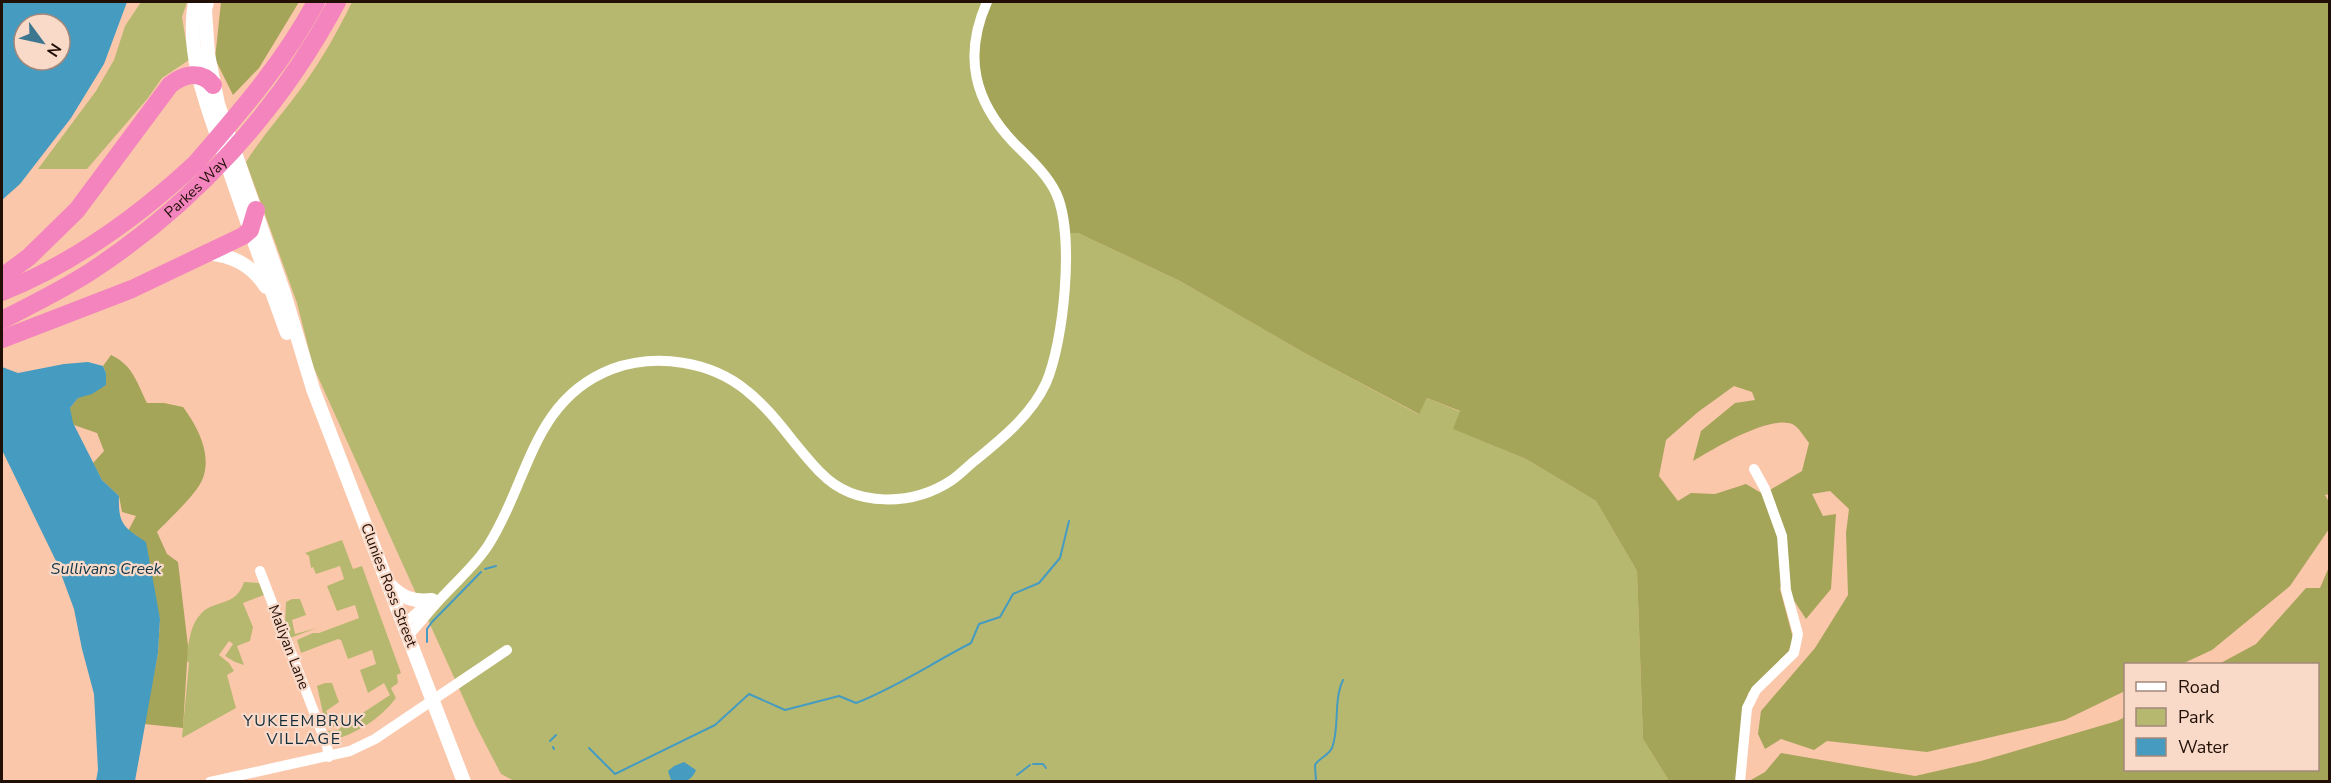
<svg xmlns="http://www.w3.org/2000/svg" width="2331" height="783" viewBox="0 0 2331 783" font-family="'Nunito Sans',sans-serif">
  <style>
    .green { fill: #b7b86f }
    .forest { fill: #a4a559; fill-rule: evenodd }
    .water { fill: #459bc0; fill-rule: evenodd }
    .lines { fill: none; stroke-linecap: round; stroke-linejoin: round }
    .stream { stroke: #459bc0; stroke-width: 2 }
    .minor { stroke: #fff; stroke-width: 10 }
    .tertiary { stroke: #fff; stroke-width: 14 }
    .motorway { stroke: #f384bd; stroke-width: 18 }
    .labels { text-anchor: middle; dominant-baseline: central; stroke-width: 4.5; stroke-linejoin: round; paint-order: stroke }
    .street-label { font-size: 15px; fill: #210f06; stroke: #f9d9c8 }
    .water-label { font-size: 16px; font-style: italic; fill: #0f3646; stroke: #f9d9c8 }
    .neighbourhood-label { font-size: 16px; letter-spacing: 1.5px; fill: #122d3a; stroke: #f9d9c8 }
  </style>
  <rect width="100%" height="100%" fill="#fbc7ab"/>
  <g class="green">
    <path d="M 141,2 L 187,2 L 182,17 L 189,60 L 162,78 L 148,98 L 87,169 L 38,169 L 96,91 L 114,60 L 125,26 Z"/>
    <path d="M 352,2 L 987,2 L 1056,192 L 1078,233 L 1180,281 L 1308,355 L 1418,414 L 1427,398 L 1461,412 L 1454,429 L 1526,459 L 1596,501 L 1637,571 L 1643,739 L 1669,781 L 514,781 L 501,774 L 476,726 L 313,366 L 297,303 L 246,162 C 263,135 284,112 302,87 C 321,61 338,31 352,2 Z"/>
    <path d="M 342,540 L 353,569 L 362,566 L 401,673 L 397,675 L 398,683 L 391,688 L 396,698 C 379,720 356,734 330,741 L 326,733 L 328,731 L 338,730 L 353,716 L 355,718 L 390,695 L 384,683 L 368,693 L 360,670 L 376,664 L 372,650 L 348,659 L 341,640 L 338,639 L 301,653 L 297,640 L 313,633 L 319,633 L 359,618 L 355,605 L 337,611 L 327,586 L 344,579 L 340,566 L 316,574 L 313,567 L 311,568 L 309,556 L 305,553 Z"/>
    <path d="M 244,582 L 259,583 L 264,595 L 243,603 L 253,627 L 250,641 L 237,646 L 244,665 L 235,662 L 225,656 L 233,644 L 229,641 L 219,655 L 229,663 L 234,671 L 227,675 L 236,708 L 182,738 L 189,663 L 186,660 C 189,645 189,627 200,615 C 212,599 236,608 244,582 Z"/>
    <path d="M 292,599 L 300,599 L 306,615 L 292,620 L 295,634 L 317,628 L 290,638 L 285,625 L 286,602 Z"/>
    <path d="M 325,683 L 332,683 L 339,702 L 326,711 L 332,724 L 346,717 L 333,727 L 326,727 L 317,686 Z"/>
  </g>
  <g class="forest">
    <path d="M 221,2 L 299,2 L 259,68 L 233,95 L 215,59 Z"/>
    <path d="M 987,2 L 2329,2 L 2330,494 L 2325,495 L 2329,502 L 2329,529 L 2290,586 L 2212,650 L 2182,664 L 2126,664 L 2125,691 L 2065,720 L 1927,752 L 1827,741 L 1814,750 L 1781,739 L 1765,749 L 1758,734 L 1761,711 L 1815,648 L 1848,595 L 1846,533 L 1849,509 L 1830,491 L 1812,494 L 1823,516 L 1836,514 L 1831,589 L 1806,619 L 1787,590 L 1786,562 L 1780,589 L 1793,638 L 1787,656 L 1748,693 L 1736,781 L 1669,781 L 1643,739 L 1637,571 L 1596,501 L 1526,459 L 1453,429 L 1460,411 L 1427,398 L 1419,414 L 1308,355 L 1180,281 L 1078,233 L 1066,233 L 1056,192 L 1002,131 L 976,74 ZM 1734,386 L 1752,392 L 1755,400 L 1735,403 L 1701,431 L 1693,461 C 1713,449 1772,413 1794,425 C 1800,429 1805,438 1809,443 L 1802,471 L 1763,494 L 1746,484 L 1715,494 L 1691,493 L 1678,501 L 1659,476 L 1666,440 L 1698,412 Z"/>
    <path d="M 111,355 C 133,365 137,383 147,403 L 164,403 L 183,407 C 197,426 212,453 203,478 C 198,493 169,519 157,532 L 167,554 L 178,562 L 188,646 L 183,728 L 144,724 L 158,653 L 160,619 L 137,536 L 128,531 L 136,516 L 122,512 L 119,496 L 102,480 L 93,463 L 104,451 L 97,433 L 71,424 L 70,408 L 78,398 L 106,373 L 103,366 Z"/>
    <path d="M 2329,567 L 2329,781 L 1749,781 L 1765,772 L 1781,753 L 1915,776 L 1981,761 L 2117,721 L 2125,717 L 2126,770 L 2318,770 L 2318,664 L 2219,664 L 2256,644 L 2306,588 L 2320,588 Z"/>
  </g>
  <g class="water">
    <path d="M 2,2 L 127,2 L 104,64 L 71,118 L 20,184 L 2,200 ZM 24,24 L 60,24 L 60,60 L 24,60 Z"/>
    <path d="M 88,362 L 103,366 L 106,373 L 106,385 L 92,394 L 78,398 L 70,408 L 73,423 L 102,480 L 119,496 C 118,525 124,527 146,542 L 160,619 L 158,653 L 135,781 L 96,781 L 98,770 L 94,694 L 82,649 L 74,609 L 57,563 L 2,450 L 2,367 L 18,373 L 64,364 Z"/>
    <path d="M 684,762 L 696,770 C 691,782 684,783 671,780 L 668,771 L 674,766 Z"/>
  </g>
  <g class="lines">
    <g class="stream">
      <path d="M 485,569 L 496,566"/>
      <path d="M 427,642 L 427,629 L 432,622 L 481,572"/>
      <path d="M 550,741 L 556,735"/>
      <path d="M 553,747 L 554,749"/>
      <path d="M 589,748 L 615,774 L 715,725 L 749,694 L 785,710 L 839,696 L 856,703 C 897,687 932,663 971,643 L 979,624 L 1000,617 L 1013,594 L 1039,583 L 1060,558 L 1069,521"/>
      <path d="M 1033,764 L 1043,764 L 1046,768"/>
      <path d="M 1017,775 L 1030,765"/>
      <path d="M 1316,782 L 1315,765 C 1319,758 1328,756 1332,748 C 1340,727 1333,701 1343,680"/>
    </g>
    <g class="minor">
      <path d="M 260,571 L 327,746 L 329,757"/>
      <path d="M 404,624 L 432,599"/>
      <path d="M 408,636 C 421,622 433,606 447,592 C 461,577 478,562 489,544 C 529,481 532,400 612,369 C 656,353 711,361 747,391 C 776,414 795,447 821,473 C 855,508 913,506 952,480 C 959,475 965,469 972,463 C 999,441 1031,416 1046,383 C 1064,342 1075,233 1056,193 C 1047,174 1029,158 1014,143 C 974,101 963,56 987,2"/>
      <path d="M 210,782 L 350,751 L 375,739 L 507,650"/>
      <path d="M 1740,782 L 1747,708 L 1756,690 L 1794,653 L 1798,634 L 1786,590 L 1782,536 L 1765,489 L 1754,469"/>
    </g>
    <g class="tertiary">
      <path d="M 195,2 C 184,61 214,123 232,178 C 250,230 268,282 287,333"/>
      <path d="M 207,2 L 205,10 L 208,54 L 218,104 L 284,293 L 313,389 L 464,782"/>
      <path d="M 208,253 C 233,256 252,265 266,287"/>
      <path d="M 390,585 C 402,598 414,602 432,600"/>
    </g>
    <g class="motorway">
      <path d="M 2,277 L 29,257 L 77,210 L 170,85 C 184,74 201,70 213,85"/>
      <path d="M 2,292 C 74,263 139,216 196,163 C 240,112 284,62 316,2"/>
      <path id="s1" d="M 2,320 C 31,305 62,290 90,272 C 194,204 279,111 337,2"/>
      <path d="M 2,339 L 132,289 L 243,236 L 250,230 L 256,210"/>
    </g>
  </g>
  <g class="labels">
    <g class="street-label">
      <text stroke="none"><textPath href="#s1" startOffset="236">Parkes Way</textPath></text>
      <text transform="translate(389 585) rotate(69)">Clunies Ross Street</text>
      <text transform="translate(289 647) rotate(69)">Maliyan Lane</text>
    </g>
    <g class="water-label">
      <text x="106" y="569">Sullivans Creek</text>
    </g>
    <g class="neighbourhood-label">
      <text x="304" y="721">YUKEEMBRUK<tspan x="304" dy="18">VILLAGE</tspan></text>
    </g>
  </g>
  <rect width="2331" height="783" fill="none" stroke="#210f06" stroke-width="6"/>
  <rect x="2124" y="663" width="195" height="108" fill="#f9d9c8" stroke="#a3887a" stroke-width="1.5"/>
  <rect x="2136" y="682" width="30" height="9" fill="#ffffff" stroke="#a3887a" stroke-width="1.5"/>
  <text x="2178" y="693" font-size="18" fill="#210f06">Road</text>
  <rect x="2136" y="708" width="30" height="18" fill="#b7b86f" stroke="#a3887a" stroke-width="1.5"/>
  <text x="2178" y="723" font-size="18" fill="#210f06">Park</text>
  <rect x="2136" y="738" width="30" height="18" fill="#459bc0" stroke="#a3887a" stroke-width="1.5"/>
  <text x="2178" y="753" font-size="18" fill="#210f06">Water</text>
  <g transform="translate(42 42) rotate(123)"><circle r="28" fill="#f9d9c8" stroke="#a3887a" stroke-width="1.5"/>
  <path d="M0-4.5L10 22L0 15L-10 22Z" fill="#3d768f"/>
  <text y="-9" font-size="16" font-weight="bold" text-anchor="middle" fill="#210f06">N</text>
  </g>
</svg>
